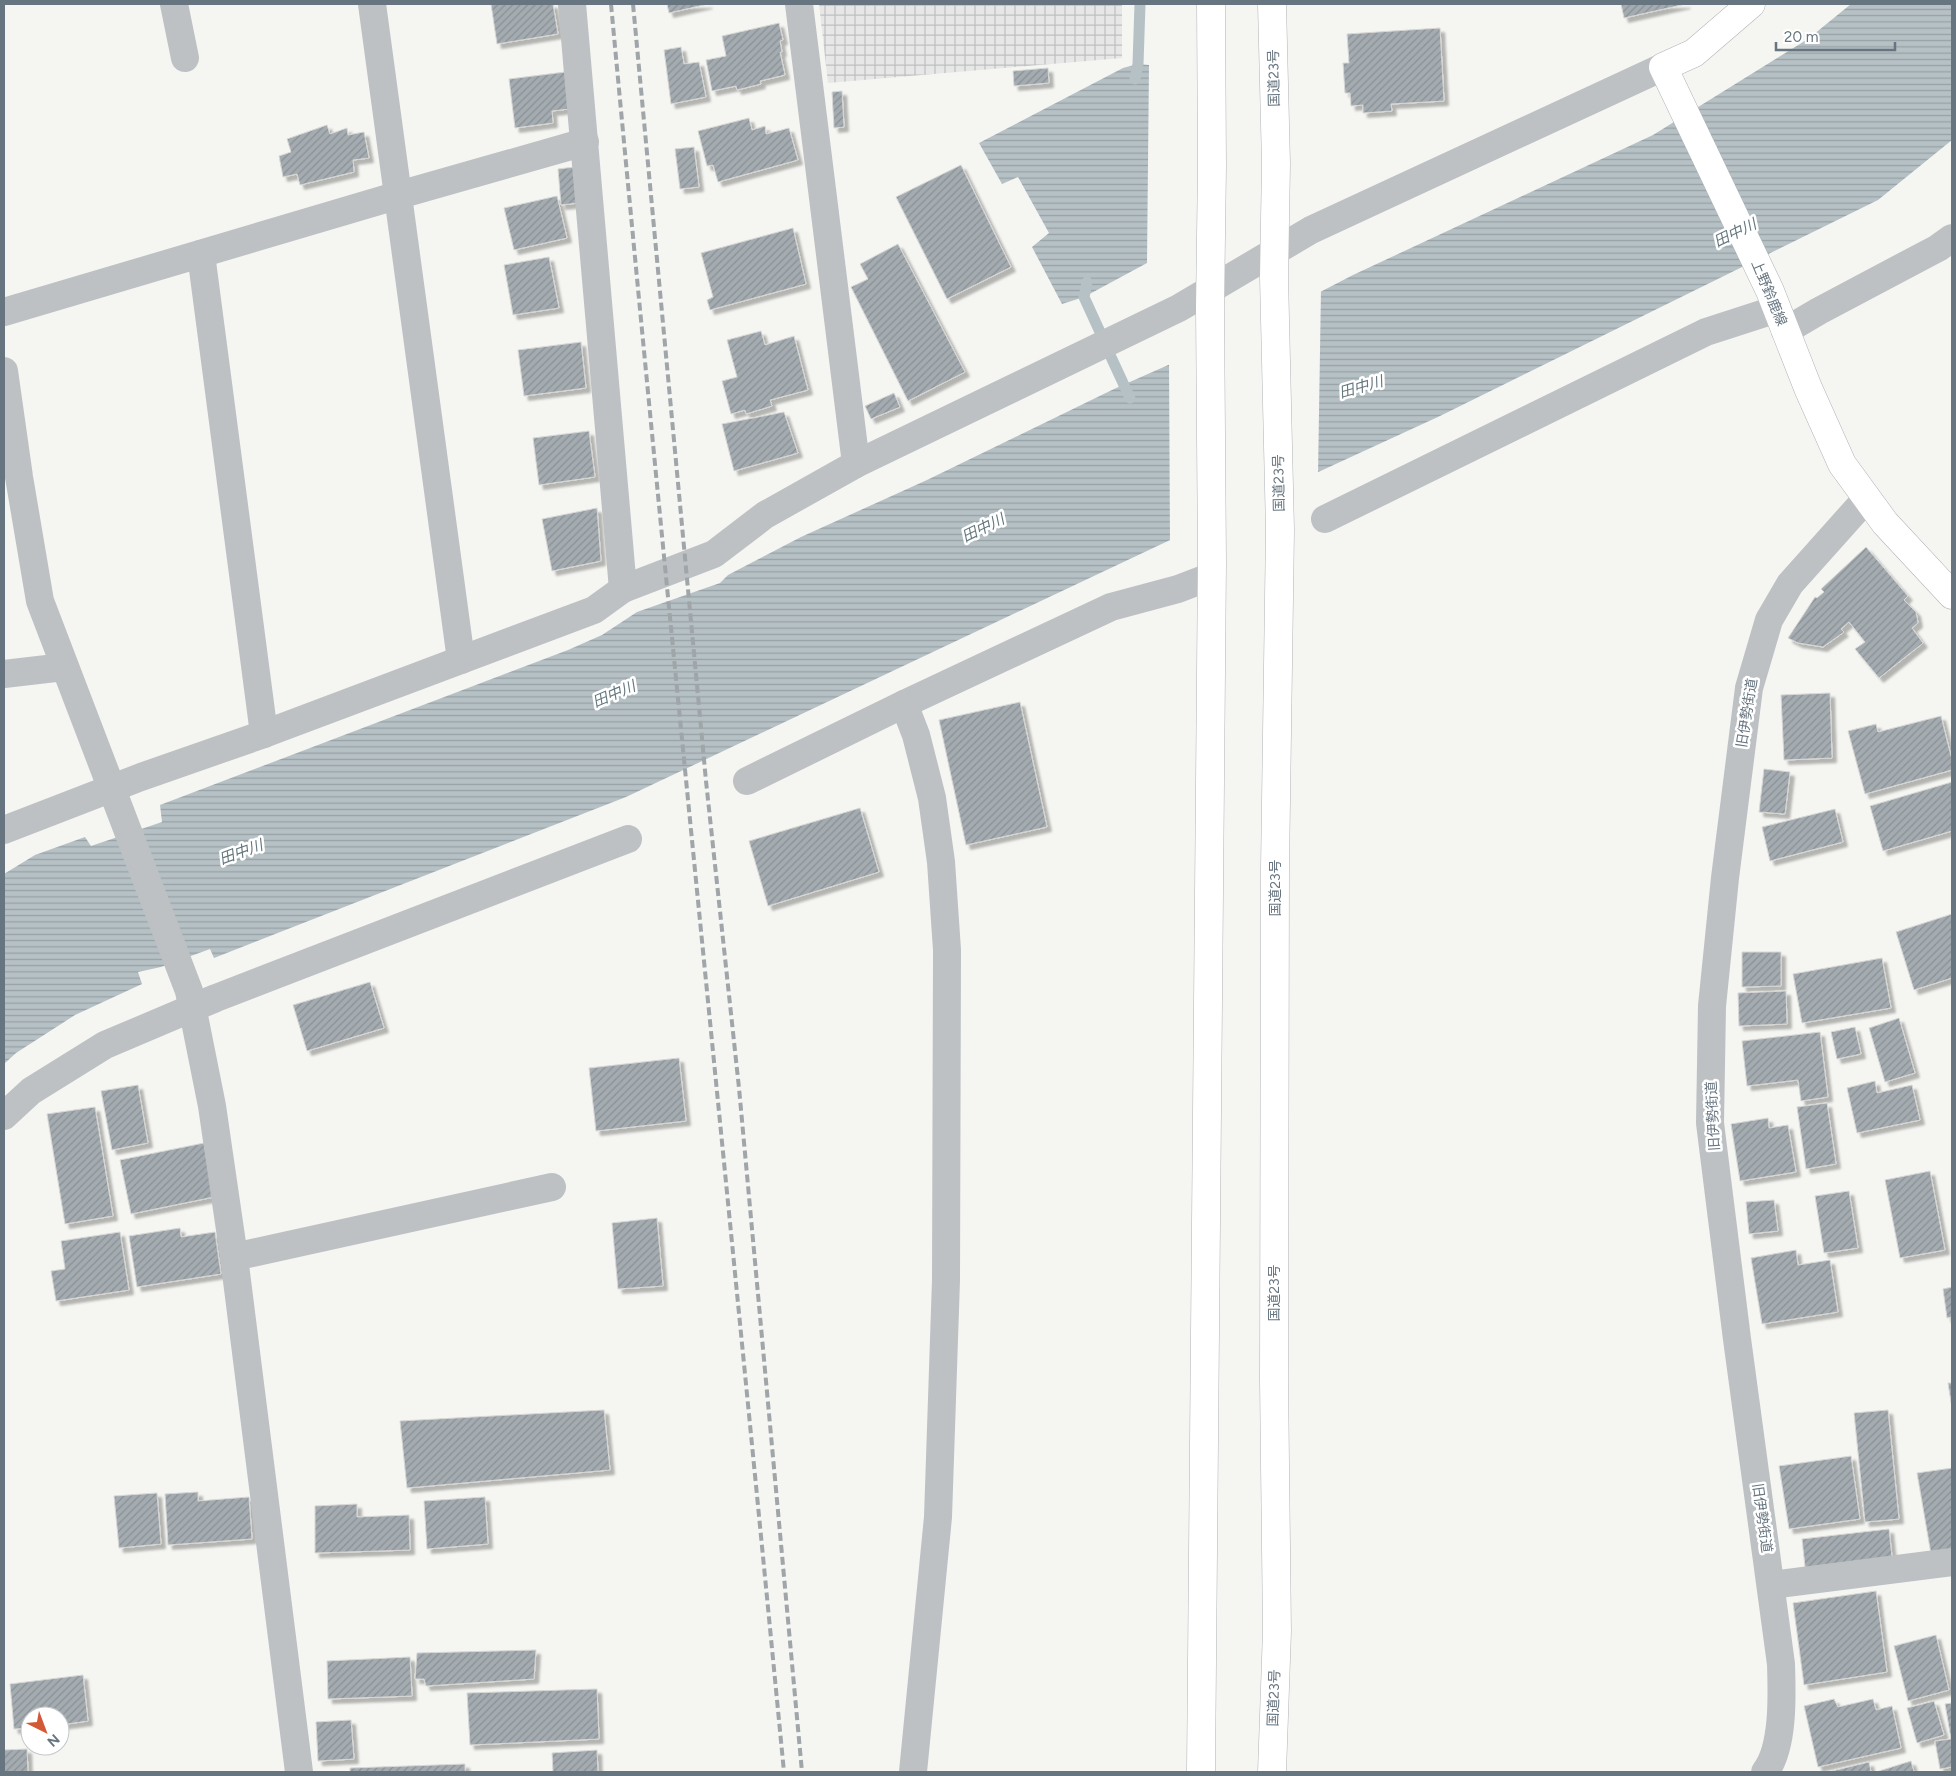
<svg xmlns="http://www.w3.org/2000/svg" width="1956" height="1776" viewBox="0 0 1956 1776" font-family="Figtree,'Noto Sans JP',sans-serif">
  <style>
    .industrial { fill: url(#industrial-grid) }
    .water { fill: url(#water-rules) }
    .pier { fill: #f5f5f2 }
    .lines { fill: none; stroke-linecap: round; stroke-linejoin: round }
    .stream { stroke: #b6c1c5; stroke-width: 11 }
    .building { fill: url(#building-hatch); stroke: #d7d7d5; filter: url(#shadow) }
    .major-casing { stroke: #b0b5b8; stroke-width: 29 }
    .highway-casing { stroke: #b0b4b7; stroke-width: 29 }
    .minor { stroke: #bdc1c4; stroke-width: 28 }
    .major { stroke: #fff; stroke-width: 28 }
    .highway { stroke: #fff; stroke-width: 28 }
    .rail { stroke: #9fa5a9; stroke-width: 4; stroke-dasharray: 8 4; stroke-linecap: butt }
    .labels { text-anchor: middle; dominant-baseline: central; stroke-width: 5; stroke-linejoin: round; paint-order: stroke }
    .street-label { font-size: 14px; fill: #677580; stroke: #fff }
    .water-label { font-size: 15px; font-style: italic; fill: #63777d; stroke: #fff }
  </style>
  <defs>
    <pattern id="industrial-grid" width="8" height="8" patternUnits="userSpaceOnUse" patternTransform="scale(1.25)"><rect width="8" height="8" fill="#e6e7e6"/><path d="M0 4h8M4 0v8" fill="none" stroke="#bec0c0"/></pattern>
    <pattern id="water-rules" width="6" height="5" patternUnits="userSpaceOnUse" patternTransform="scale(1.25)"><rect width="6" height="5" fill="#b6c1c5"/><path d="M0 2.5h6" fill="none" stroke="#98a1a5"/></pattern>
    <pattern id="building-hatch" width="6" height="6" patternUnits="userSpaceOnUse" patternTransform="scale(1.25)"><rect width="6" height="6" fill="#a5acb1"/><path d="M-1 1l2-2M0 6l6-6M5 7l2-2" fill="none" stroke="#8a9195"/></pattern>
    <filter id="shadow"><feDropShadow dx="4.5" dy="4.5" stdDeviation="1" flood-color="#0004"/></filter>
  </defs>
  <rect width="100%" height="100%" fill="#f5f5f2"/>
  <path class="industrial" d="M 819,4 L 1122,4 L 1122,58 L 828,83 Z"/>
  <g class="water">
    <path d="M 1851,4 L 1952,4 L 1952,140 L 1878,200 L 1440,416 L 1168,541 L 626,797 L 214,958 L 210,949 L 161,967 L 138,972 L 142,984 L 75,1015 L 16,1053 L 4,1064 L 4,874 L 35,855 L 85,837 L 91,846 L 162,822 L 160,805 L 568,650 L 602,635 L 637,612 L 720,583 L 728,575 L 801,537 L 927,480 L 1114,389 L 1245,331 L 1353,275 L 1653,135 L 1808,39 Z"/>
    <path d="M 1138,64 L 1149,65 L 1147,263 L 1084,297 L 1062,304 L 1032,247 L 1049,233 L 1018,177 L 1002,184 L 979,143 L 1123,68 Z"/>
  </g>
  <path class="pier" d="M 1321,289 L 1318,475 L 1170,543 L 1169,362 L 1244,328 Z"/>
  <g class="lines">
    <g class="stream">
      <path d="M 1135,79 L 1138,64 L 1140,4"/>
      <path d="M 1087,282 L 1084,297 L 1100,332"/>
      <path d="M 1111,357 L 1130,398"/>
    </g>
  </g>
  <g class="building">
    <path d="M 491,4 L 553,4 L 558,34 L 497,44 Z"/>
    <path d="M 667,4 L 708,4 L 669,13 Z"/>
    <path d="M 1621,4 L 1686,4 L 1624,18 Z"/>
    <path d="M 779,23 L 783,40 L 780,41 L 782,52 L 780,52 L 785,75 L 760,81 L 761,84 L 737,90 L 736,86 L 712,91 L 706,60 L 726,56 L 722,36 Z"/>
    <path d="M 1440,28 L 1444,101 L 1391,104 L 1392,111 L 1363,113 L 1363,105 L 1351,106 L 1350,93 L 1345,93 L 1343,63 L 1349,63 L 1347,34 Z"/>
    <path d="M 681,47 L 684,64 L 699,62 L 706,97 L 671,104 L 664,50 Z"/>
    <path d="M 1048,68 L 1049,83 L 1014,86 L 1013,71 Z"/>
    <path d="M 573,71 L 577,108 L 552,111 L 553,123 L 515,128 L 509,79 Z"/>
    <path d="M 842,91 L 844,127 L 834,128 L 832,92 Z"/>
    <path d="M 749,118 L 752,130 L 765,126 L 766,134 L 789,128 L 798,160 L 718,182 L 713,165 L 707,166 L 698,131 Z"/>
    <path d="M 327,125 L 330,134 L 347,128 L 348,135 L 364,132 L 369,158 L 353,160 L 354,172 L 300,185 L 297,174 L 283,177 L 279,156 L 291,152 L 287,139 Z"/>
    <path d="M 694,147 L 699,187 L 680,189 L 675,149 Z"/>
    <path d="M 961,165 L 1011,267 L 947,299 L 896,197 Z"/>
    <path d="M 583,166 L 587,202 L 561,205 L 558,169 Z"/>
    <path d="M 557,196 L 567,238 L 514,250 L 504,208 Z"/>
    <path d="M 793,228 L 806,284 L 710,310 L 707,300 L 713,297 L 701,253 Z"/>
    <path d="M 898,244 L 965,372 L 908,401 L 851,287 L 868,279 L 860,264 Z"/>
    <path d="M 549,257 L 559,308 L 513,315 L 504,265 Z"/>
    <path d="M 761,331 L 765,345 L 794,336 L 808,390 L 770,400 L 772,406 L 746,414 L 745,410 L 731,414 L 722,381 L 737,377 L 727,340 Z"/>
    <path d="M 581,342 L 586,388 L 524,396 L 518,350 Z"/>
    <path d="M 894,393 L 900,407 L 871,419 L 865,406 Z"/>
    <path d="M 784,412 L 798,453 L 734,471 L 722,424 Z"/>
    <path d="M 589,431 L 595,477 L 539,485 L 533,438 Z"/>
    <path d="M 597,508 L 601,561 L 552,571 L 542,519 Z"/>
    <path d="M 1866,547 L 1908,596 L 1904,600 L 1916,612 L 1918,623 L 1912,628 L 1923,643 L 1879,678 L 1855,649 L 1865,642 L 1849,622 L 1841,629 L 1844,632 L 1823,647 L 1798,643 L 1788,638 L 1815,597 L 1817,598 L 1824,592 L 1821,589 Z"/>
    <path d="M 1830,693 L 1832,758 L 1784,760 L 1781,695 Z"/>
    <path d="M 1020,702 L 1047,827 L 966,845 L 939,720 Z"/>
    <path d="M 1941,716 L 1952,760 L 1952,770 L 1865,794 L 1848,731 L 1876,724 L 1878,732 Z"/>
    <path d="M 1764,769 L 1790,772 L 1785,814 L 1759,812 Z"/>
    <path d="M 1952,782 L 1952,831 L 1883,851 L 1870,806 Z"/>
    <path d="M 860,808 L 879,872 L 768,906 L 749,841 Z"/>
    <path d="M 1835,809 L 1843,842 L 1770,861 L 1762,827 Z"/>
    <path d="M 1952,914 L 1952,978 L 1914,990 L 1896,932 Z"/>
    <path d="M 1742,952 L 1781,952 L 1781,986 L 1742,987 Z"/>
    <path d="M 1882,958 L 1891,1008 L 1802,1023 L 1793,974 Z"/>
    <path d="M 370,982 L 384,1028 L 307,1051 L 293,1005 Z"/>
    <path d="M 1786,991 L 1787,1024 L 1739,1026 L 1738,993 Z"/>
    <path d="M 1899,1018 L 1915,1073 L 1885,1082 L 1869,1028 Z"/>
    <path d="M 1855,1027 L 1861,1054 L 1837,1059 L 1831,1032 Z"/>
    <path d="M 1820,1032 L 1828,1097 L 1801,1101 L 1798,1080 L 1747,1086 L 1742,1041 Z"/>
    <path d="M 679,1058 L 686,1121 L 596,1131 L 589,1068 Z"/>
    <path d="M 1875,1081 L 1877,1093 L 1912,1085 L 1920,1120 L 1857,1133 L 1847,1088 Z"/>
    <path d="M 138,1085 L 148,1143 L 112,1150 L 101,1091 Z"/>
    <path d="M 1827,1103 L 1836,1164 L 1806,1169 L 1797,1107 Z"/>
    <path d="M 95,1107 L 113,1216 L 65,1224 L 47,1114 Z"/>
    <path d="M 1768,1118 L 1769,1128 L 1788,1125 L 1796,1172 L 1740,1181 L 1731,1124 Z"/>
    <path d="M 204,1143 L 214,1197 L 131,1214 L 120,1160 Z"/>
    <path d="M 1930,1171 L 1945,1250 L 1900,1258 L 1885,1180 Z"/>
    <path d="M 1849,1191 L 1858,1248 L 1824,1253 L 1815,1196 Z"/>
    <path d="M 1774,1200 L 1778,1231 L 1749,1234 L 1746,1202 Z"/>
    <path d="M 657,1218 L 663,1286 L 618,1289 L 612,1223 Z"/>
    <path d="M 180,1228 L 181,1237 L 215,1232 L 221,1274 L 137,1287 L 129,1236 Z"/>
    <path d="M 120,1232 L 129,1290 L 56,1301 L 51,1271 L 65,1269 L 61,1241 Z"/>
    <path d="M 1796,1250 L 1798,1265 L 1830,1260 L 1838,1312 L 1762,1324 L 1751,1258 Z"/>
    <path d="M 1952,1287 L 1952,1317 L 1947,1318 L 1943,1289 Z"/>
    <path d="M 1948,1383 L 1952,1383 L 1952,1408 Z"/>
    <path d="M 604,1410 L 610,1470 L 407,1488 L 400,1421 Z"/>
    <path d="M 1888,1410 L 1899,1519 L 1865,1522 L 1854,1413 Z"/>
    <path d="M 1851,1456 L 1860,1519 L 1789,1529 L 1779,1466 Z"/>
    <path d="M 1952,1468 L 1952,1551 L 1931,1554 L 1917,1473 Z"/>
    <path d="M 198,1492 L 198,1501 L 249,1497 L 252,1539 L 168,1545 L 165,1494 Z"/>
    <path d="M 157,1493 L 161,1544 L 119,1548 L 114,1496 Z"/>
    <path d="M 485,1497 L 488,1544 L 427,1549 L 424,1501 Z"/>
    <path d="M 357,1504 L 357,1517 L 409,1515 L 410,1550 L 315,1553 L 315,1506 Z"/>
    <path d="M 1889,1529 L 1893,1566 L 1806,1576 L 1802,1539 Z"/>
    <path d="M 1876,1591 L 1887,1672 L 1804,1685 L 1793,1603 Z"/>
    <path d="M 1936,1635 L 1949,1690 L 1908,1701 L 1894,1646 Z"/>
    <path d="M 536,1650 L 534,1679 L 426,1686 L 424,1679 L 415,1679 L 417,1653 Z"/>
    <path d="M 410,1657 L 412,1696 L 328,1699 L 327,1661 Z"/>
    <path d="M 83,1675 L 88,1721 L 60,1725 L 60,1716 L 30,1716 L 30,1728 L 14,1729 L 10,1684 Z"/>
    <path d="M 597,1689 L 599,1739 L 470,1745 L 467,1693 Z"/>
    <path d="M 1834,1699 L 1838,1707 L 1873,1699 L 1876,1710 L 1892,1706 L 1901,1748 L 1818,1767 L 1804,1706 Z"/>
    <path d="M 1934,1701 L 1944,1735 L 1917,1743 L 1907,1708 Z"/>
    <path d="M 1952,1703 L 1952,1767 L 1940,1769 L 1935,1741 L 1951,1739 L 1945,1704 Z"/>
    <path d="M 351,1720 L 354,1759 L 318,1761 L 316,1722 Z"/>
    <path d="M 27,1749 L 28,1772 L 4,1772 L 4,1750 Z"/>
    <path d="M 597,1750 L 598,1772 L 553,1772 L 552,1753 Z"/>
    <path d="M 1911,1761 L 1914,1772 L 1879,1772 L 1879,1771 Z"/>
    <path d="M 1869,1762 L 1871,1772 L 1828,1772 Z"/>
    <path d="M 465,1764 L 465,1772 L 350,1772 L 350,1768 Z"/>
  </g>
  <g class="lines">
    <defs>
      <path id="major" d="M 1751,4 L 1694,53 L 1663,67 L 1770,291 L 1808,388 L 1842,464 L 1885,523 L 1952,595"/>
      <g id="highway">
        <path d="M 1272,4 L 1276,164 L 1274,277 L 1280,530 L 1275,869 L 1274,1380 L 1277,1631 L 1272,1772"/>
        <path d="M 1201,1772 L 1212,562 L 1210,307 L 1212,166 L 1211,4"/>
      </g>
    </defs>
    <use href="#major" class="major-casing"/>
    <use href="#highway" class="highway-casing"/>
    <g class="minor">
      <path d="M 174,4 L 185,58"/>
      <path d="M 372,4 L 461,660"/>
      <path d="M 572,4 L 623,589"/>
      <path d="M 799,4 L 856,464"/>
      <path d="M 201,254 L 264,734"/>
      <path d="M 4,312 L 399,195 L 585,142"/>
      <path d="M 1785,331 L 1819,311 L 1938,248 L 1952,238"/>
      <path d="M 4,371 L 19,477 L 40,601 L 189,991 L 212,1106 L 234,1257 L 299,1772"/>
      <path d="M 1325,519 L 1706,332 L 1777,309"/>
      <path d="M 4,674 L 64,667"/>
      <path d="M 904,704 L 916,735 L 932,798 L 941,862 L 947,950 L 946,1280 L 938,1517 L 913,1772"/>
      <path d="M 747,781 L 904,704 L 1111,607 L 1178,589 L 1212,576"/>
      <path d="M 4,830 L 141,777 L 264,734 L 594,610 L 623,589 L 714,554 L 765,515 L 856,464 L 1179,308 L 1311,230 L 1663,67"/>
      <path d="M 4,1116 L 31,1091 L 105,1045 L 216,998 L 628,839"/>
      <path d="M 234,1257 L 552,1187"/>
      <path d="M 1771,1585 L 1952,1562"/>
      <path d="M 1765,1772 C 1784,1748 1782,1694 1781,1664 L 1737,1339 L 1710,1123 L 1712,1006 L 1725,878 L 1749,688 L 1769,620 L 1790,584 L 1866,499"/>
    </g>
    <use href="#major" class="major"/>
    <use href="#highway" class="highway"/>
    <g class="rail">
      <path d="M 611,4 C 666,593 727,1183 784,1772"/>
      <path d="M 633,4 L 706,781 L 739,1088 L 802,1772"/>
    </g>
  </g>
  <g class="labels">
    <g class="street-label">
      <text transform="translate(1274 78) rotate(-91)">国道23号</text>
      <text transform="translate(1769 293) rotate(67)">上野鈴鹿線</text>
      <text transform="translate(1279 483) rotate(-91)">国道23号</text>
      <text transform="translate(1747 713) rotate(-81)">旧伊勢街道</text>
      <text transform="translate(1275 888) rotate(-90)">国道23号</text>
      <text transform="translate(1713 1116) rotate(-93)">旧伊勢街道</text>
      <text transform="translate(1274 1293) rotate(-90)">国道23号</text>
      <text transform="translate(1762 1518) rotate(82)">旧伊勢街道</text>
      <text transform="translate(1274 1698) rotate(-88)">国道23号</text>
    </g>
    <g class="water-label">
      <text transform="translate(1735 233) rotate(-26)">田中川</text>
      <text transform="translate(1361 387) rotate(-16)">田中川</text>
      <text transform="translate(983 528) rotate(-26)">田中川</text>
      <text transform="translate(614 694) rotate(-23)">田中川</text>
      <text transform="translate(241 852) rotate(-20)">田中川</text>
    </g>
  </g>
  <rect width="1956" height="1776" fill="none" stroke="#677580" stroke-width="10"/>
  <g transform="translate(45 1731) rotate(138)"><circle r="24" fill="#ffffff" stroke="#c2c8cc"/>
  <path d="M0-4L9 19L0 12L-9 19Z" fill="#d25836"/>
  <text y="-8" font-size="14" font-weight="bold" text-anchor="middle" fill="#677580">N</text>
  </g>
  <path d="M1776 42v8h119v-8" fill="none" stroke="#677580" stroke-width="2.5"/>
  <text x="1784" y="42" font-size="15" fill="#677580" stroke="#ffffff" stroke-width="4" paint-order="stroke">20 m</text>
</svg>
